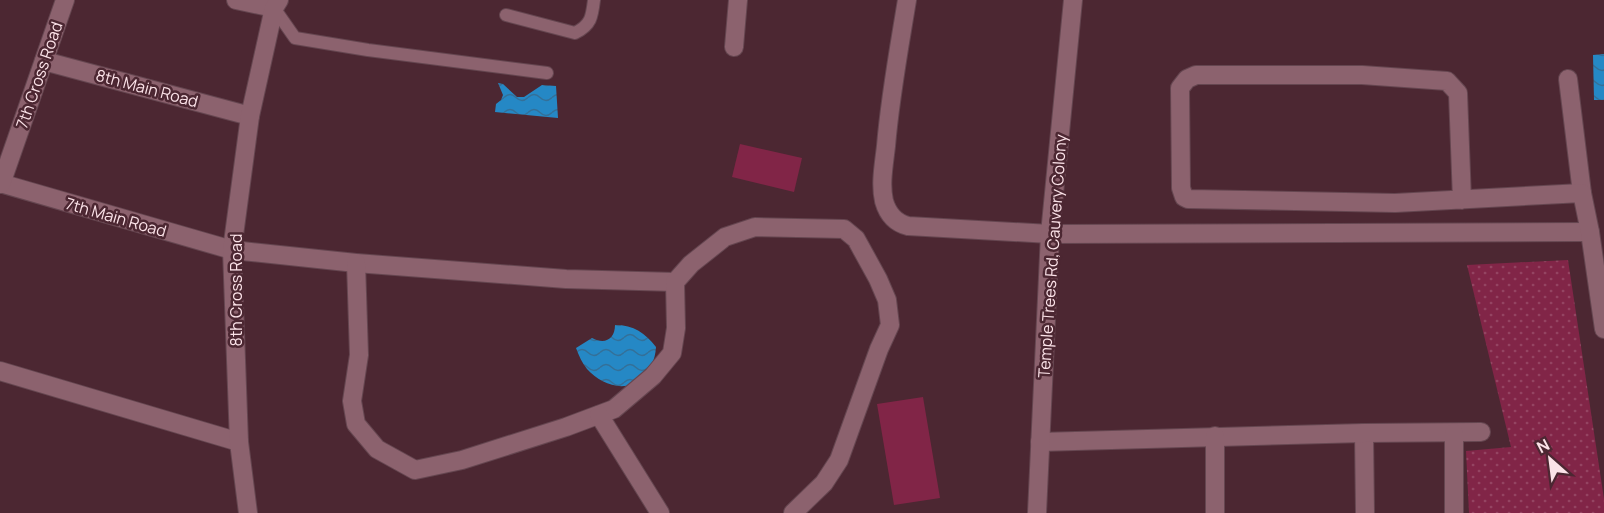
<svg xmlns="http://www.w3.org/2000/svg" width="1604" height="513" viewBox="0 0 1604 513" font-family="Manrope,sans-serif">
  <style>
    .grass { fill: url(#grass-dots) }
    .garden { fill: #812547 }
    .water { fill: url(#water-waves) }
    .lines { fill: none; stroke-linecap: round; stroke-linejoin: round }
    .lane-casing { stroke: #654650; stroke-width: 14 }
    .street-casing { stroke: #654650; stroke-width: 20 }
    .lane { stroke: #8c626e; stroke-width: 12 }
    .street { stroke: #8c626e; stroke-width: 18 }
    .labels { text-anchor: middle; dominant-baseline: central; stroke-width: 5; stroke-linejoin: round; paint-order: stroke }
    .street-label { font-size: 16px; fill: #fce3e9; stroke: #4c2732 }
  </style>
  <defs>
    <pattern id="grass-dots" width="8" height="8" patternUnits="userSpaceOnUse" patternTransform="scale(1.5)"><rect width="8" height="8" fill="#812547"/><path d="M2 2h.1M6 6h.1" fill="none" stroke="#944462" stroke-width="1.8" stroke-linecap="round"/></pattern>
    <pattern id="water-waves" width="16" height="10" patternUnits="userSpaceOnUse" patternTransform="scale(1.5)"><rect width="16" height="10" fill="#2588c5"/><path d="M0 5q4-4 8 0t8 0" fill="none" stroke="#337099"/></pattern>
  </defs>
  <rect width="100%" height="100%" fill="#4c2732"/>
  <path class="grass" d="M 1568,260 L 1604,499 L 1604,513 L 1469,513 L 1466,451 L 1511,447 L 1467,265 Z"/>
  <g class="garden">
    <path d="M 740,144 L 802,158 L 794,192 L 732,177 Z"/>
    <path d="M 923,397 L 940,498 L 894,505 L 877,404 Z"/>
  </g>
  <g class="water">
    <path d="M 1604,54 L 1604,100 L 1594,100 L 1593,55 Z"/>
    <path d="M 498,83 L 503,84 L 517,97 L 524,97 L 542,85 L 556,86 L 558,118 L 495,112 L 496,104 L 501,100 L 503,95 Z"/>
    <path d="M 615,325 C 634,325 645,333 656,347 C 655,361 651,367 642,377 C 627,394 601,385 587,369 C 582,363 579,356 576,348 L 592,338 C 605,345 615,339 615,325 Z"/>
  </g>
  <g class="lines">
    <defs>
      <g id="lane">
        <path d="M 274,8 L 295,38 L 368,50 L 547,73"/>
        <path d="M 506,15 L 575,33 C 591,25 592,17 594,0"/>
      </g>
      <g id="street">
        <path d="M 236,0 L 274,8"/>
        <path d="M 907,0 C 899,49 890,97 886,146 C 884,164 880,184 884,201 C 888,215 896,223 908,226 L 1050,234 L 1590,232"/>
        <path d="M 734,47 L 738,0"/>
        <path d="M 44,61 L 250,116"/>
        <path d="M 1568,79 L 1582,193"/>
        <path d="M 0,183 L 232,250 L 356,263 L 566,279 L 675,282"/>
        <path d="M 1,184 L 65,0"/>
        <path d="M 1462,200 L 1458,93 L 1447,81 L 1362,75 L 1196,75 L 1187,79 L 1180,88 L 1181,188 L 1184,197 L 1188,199 L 1395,203 L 1582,193 L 1590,232 L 1604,329"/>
        <path d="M 356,263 L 359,355 L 352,401 L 356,424 L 377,449 L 415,470 L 462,460 L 566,427 L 614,409 L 653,376 L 672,353 L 676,328 L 675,282 L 691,264 L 725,237 L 755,227 L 844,229 L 856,239 L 878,279 L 887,300 L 890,325 L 879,349 L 839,460 L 824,483 L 793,513"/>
        <path d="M 0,371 L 239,442"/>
        <path d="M 599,415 L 660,513"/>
        <path d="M 1364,433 L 1365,513"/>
        <path d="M 1040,442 L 1364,433 L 1481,432"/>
        <path d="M 248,513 L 239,442 L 232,250 L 250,116 L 274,8 L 279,0"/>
        <path d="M 1037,513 L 1050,234 L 1073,0"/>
        <path d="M 1215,513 L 1215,436"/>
        <path d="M 1454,513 L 1454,433"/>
      </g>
    </defs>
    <use href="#lane" class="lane-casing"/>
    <use href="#street" class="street-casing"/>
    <use href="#lane" class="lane"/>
    <use href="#street" class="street"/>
  </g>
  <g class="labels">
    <g class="street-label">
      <text transform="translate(39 75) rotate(-71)">7th Cross Road</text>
      <text transform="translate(147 88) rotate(15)">8th Main Road</text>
      <text transform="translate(116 217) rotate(16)">7th Main Road</text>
      <text transform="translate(1052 256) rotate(-86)">Temple Trees Rd, Cauvery Colony</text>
      <text transform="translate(236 290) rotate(-90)">8th Cross Road</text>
    </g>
  </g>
  <g transform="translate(1550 459) rotate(332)" stroke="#4c2732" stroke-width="4.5" paint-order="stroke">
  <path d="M0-4.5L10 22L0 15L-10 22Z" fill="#fce3e9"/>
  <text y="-9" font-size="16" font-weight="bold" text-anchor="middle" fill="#fce3e9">N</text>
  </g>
</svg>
